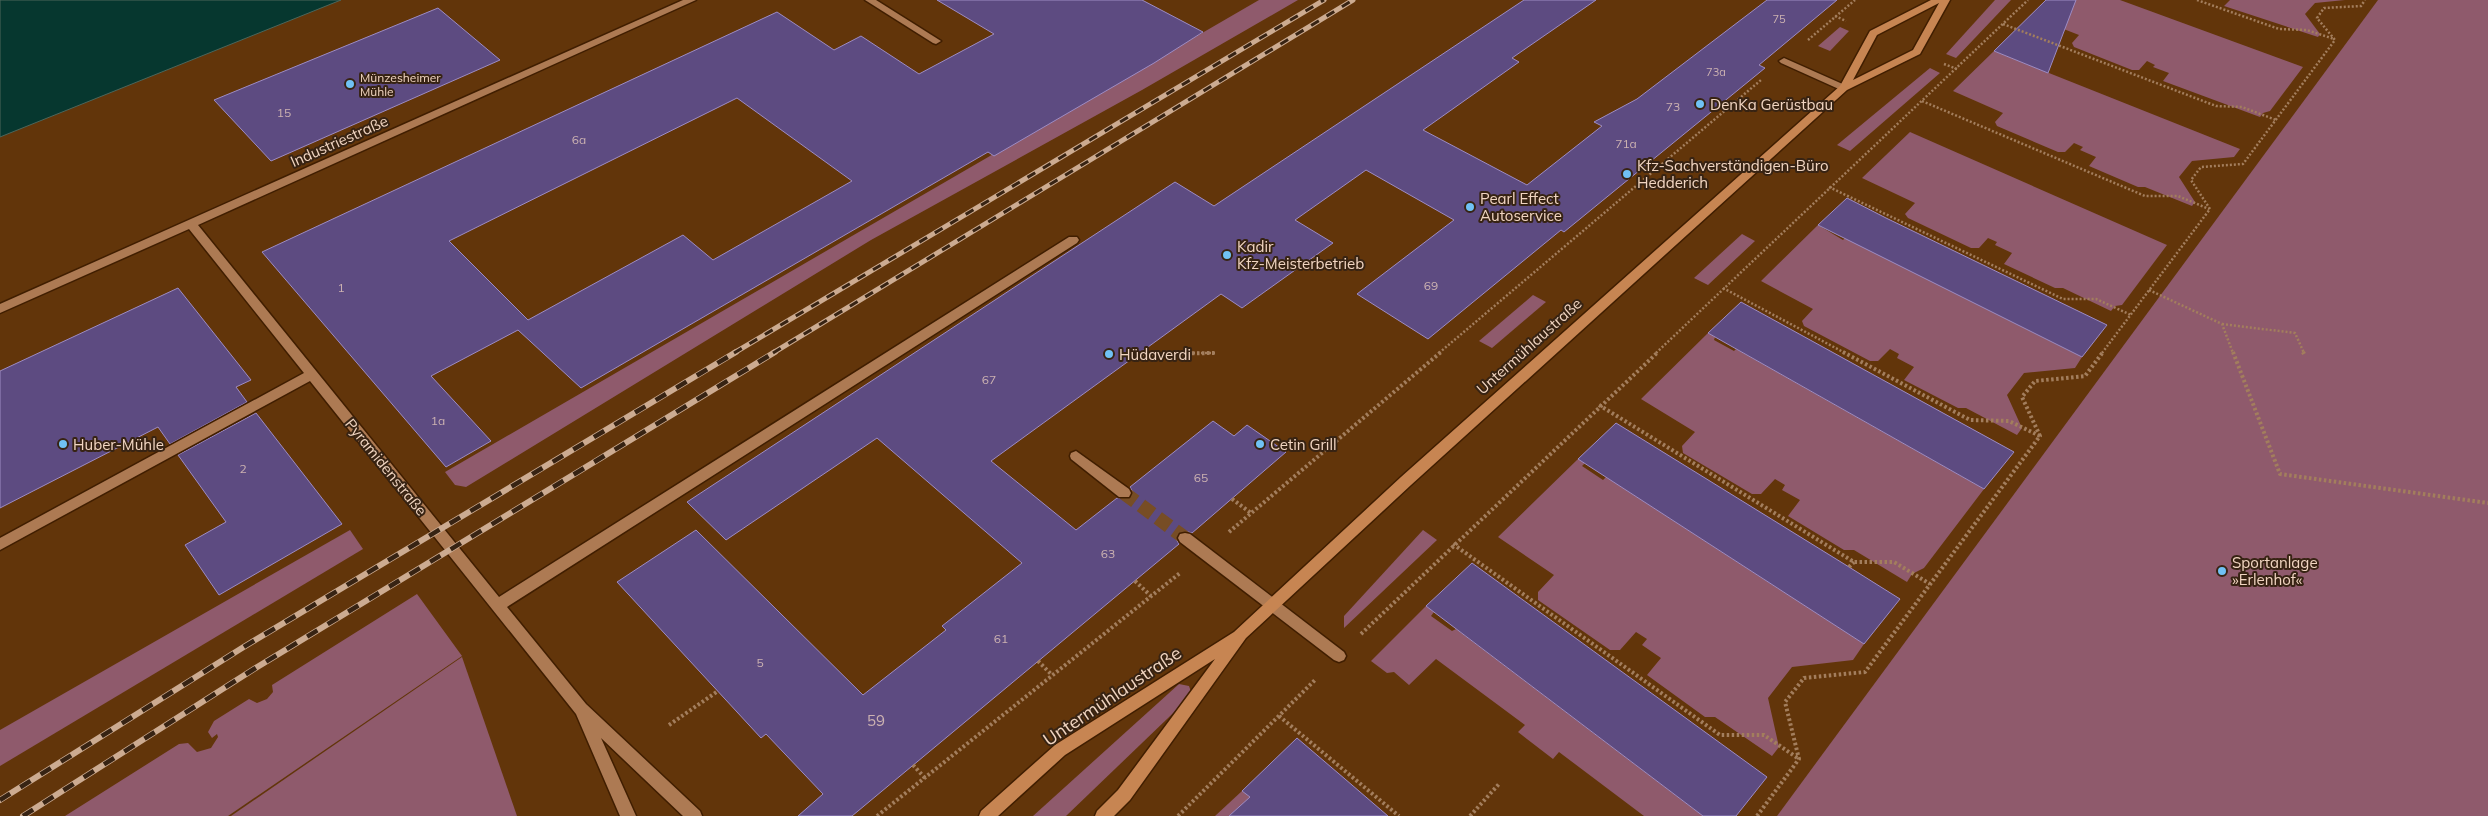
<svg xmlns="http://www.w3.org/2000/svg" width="2488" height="816" viewBox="0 0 2488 816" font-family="Mulish,sans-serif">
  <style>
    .green { fill: #8f5a6c }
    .water { fill: #06372f; stroke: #4c665b }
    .building { fill: #5d4b81; stroke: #9d8cc4; fill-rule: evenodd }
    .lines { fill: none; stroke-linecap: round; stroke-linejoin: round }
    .minor-tunnel { stroke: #774d25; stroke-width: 14; stroke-dasharray: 14 7; stroke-linecap: butt }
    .minor-casing { stroke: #401e00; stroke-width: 3 }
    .major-casing { stroke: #401e00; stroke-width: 3 }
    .path-far1 { stroke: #a37e5d; stroke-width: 2.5; stroke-dasharray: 2 2; stroke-linecap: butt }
    .path { stroke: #a37e5d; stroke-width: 4; stroke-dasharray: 2.5 2.5; stroke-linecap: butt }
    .minor { fill: #ad7a53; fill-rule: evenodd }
    .major { fill: #c78552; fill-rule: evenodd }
    .rail-far1-casing { stroke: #ccab91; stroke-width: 5 }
    .rail-casing { stroke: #ccab91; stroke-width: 6 }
    .rail-far1 { stroke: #372313; stroke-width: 3; stroke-dasharray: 9; stroke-linecap: butt }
    .rail { stroke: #372313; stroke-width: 4.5; stroke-dasharray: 12; stroke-linecap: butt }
    .poi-dot { fill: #70c1f4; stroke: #372313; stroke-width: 2 }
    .labels { text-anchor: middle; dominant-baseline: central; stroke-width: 4; stroke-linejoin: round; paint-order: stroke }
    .far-number-label { font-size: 11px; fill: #ccb2b1 }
    .far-poi-label { font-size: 12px; fill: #f1d5c1; stroke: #372313; text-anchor: start }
    .number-label { font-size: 12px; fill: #ccb2b1 }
    .poi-label { font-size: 15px; fill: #f1d5c1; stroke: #372313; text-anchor: start }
    .street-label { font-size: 15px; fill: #f1d5c1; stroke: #372313 }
    .near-number-label { font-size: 15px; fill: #ccb2b1 }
    .near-street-label { font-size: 18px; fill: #f1d5c1; stroke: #372313 }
  </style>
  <rect width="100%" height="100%" fill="#62350a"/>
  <g class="green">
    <path d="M 1259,0 L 1298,0 L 1142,90 L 871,240 L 466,487 L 455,485 L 445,472 Z"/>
    <path d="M 1995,0 L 2011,0 L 1956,58 L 1946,54 Z"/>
    <path d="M 2047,0 L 2120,0 L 2303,67 L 2270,111 L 2263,113 L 2260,117 L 2163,81 L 2169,73 L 2153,67 L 2155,65 L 2147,61 L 2139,70 L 2132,70 L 2074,47 L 2072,43 L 2079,35 L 2030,16 Z"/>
    <path d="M 2230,0 L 2345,0 L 2315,3 L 2305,14 L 2320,34 L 2318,37 L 2224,6 Z"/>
    <path d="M 2378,0 L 2488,0 L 2488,816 L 1777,816 Z"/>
    <path d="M 1840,27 L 1849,31 L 1830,51 L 1818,46 Z"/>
    <path d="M 1994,51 L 2240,149 L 2234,157 L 2192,161 L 2179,177 L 2195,202 L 2192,206 L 2145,187 L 2138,187 L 2089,166 L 2096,157 L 2080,150 L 2083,147 L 2074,143 L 2065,152 L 2058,152 L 1997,126 L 1995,122 L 2003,113 L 1953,91 Z"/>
    <path d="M 1930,68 L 1940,73 L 1850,151 L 1837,145 Z"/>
    <path d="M 1910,132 L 2167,245 L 2122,305 L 2115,306 L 2111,311 L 2063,288 L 2055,288 L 2004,264 L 2012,253 L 1995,245 L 1997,242 L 1988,238 L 1979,248 L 1971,248 L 1908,218 L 1905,214 L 1915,203 L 1862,178 Z"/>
    <path d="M 1818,225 L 1843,240 L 1845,238 L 2082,357 L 2075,368 L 2024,373 L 2007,395 L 2022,428 L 2017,435 L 1966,408 L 1958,408 L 1904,380 L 1914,367 L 1897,358 L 1899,354 L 1890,349 L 1878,361 L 1870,361 L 1804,326 L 1802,321 L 1813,309 L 1761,281 Z"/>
    <path d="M 1742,234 L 1755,241 L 1708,285 L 1694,278 Z"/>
    <path d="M 1533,295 L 1546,302 L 1492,348 L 1479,341 Z"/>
    <path d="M 1708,333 L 1715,337 L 1714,340 L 1734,351 L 1736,349 L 1984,489 L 1924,568 L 1912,574 L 1907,582 L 1854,550 L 1844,550 L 1788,516 L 1800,500 L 1782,490 L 1785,485 L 1775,479 L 1761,494 L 1752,494 L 1683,453 L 1682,446 L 1695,432 L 1641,399 Z"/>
    <path d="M 1578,459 L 1585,463 L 1582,466 L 1603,480 L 1606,477 L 1864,644 L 1853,660 L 1792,667 L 1768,698 L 1779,747 L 1772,756 L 1715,717 L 1705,717 L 1647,675 L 1661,658 L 1642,645 L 1647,639 L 1636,632 L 1620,650 L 1610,650 L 1538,600 L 1538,592 L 1554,575 L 1498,537 Z"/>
    <path d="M 350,530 L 363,549 L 0,766 L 0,730 Z"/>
    <path d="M 1423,530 L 1437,540 L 1344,628 L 1344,616 Z"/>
    <path d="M 417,594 L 462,656 L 228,816 L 65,816 L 179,744 L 188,743 L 197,752 L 211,748 L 218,737 L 217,734 L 212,738 L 208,732 L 214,721 L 249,699 L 257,703 L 267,699 L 273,692 L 272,685 Z"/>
    <path d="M 1426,606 L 1434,612 L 1431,616 L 1452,631 L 1456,629 L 1703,816 L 1644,816 L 1559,752 L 1553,759 L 1518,732 L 1525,725 L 1436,659 L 1409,685 L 1394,672 L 1387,673 L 1371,661 Z"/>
    <path d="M 462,657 L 517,816 L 231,816 Z"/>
    <path d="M 1179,684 L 1189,686 L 1192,695 L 1066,816 L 1033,816 Z"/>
    <path d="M 1242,791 L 1250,797 L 1262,816 L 1215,816 Z"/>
  </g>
  <path class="water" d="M 0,0 L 341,0 L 0,137 Z"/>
  <g class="building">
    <path d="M 937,0 L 1142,0 L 1203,32 L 1154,63 L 994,156 L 988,152 L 581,388 L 518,330 L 431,376 L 491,441 L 446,467 L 262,252 L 777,12 L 834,50 L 861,36 L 919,74 L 994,34 ZM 737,98 L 852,181 L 713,260 L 683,235 L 528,320 L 449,241 Z"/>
    <path d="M 1524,0 L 1596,0 L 1512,58 L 1519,62 L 1423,130 L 1527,185 L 1602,126 L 1594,122 L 1637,99 L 1767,0 L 1837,0 L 1759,65 L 1765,68 L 1564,232 L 1561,230 L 1428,339 L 1357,294 L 1454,220 L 1366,170 L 1295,220 L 1333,243 L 1242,308 L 1221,294 L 991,461 L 1076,530 L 1117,498 L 1131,498 L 1133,492 L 1130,487 L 1213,421 L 1234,436 L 1247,425 L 1286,452 L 1192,533 L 1185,531 L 1178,533 L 1176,539 L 1179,544 L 852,816 L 798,816 L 823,794 L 766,734 L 761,738 L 617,582 L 696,530 L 863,695 L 946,630 L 942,626 L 1022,563 L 877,438 L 726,540 L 687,502 L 1175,182 L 1214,206 Z"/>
    <path d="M 2046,0 L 2076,0 L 2048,73 L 1994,51 Z"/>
    <path d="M 438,8 L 500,60 L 271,161 L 214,100 Z"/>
    <path d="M 1847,198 L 1886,218 L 2107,325 L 2082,357 L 1818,225 Z"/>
    <path d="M 178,288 L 251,380 L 236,387 L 247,402 L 170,444 L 158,427 L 0,508 L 0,371 Z"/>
    <path d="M 1741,302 L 1872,374 L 2014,452 L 1984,489 L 1708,333 Z"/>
    <path d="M 256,413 L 342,524 L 219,595 L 185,545 L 226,522 L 178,455 Z"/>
    <path d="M 1616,423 L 1849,567 L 1900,599 L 1864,644 L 1578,459 Z"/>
    <path d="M 1472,563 L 1767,777 L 1736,816 L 1703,816 L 1426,606 Z"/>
    <path d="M 1297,738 L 1345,779 L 1388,816 L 1229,816 L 1250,797 L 1242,791 Z"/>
  </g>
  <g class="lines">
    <path class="minor-tunnel" d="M 1124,493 L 1185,538"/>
    <defs>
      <g id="minor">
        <path d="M 683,0 L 696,0 L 198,225 L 499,597 L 1069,237 L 1077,237 L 1079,240 L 1077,243 L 507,607 L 586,704 L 700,811 L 702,816 L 683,816 L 601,738 L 636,816 L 620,816 L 576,714 L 310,381 L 0,550 L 0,538 L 304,373 L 189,229 L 0,313 L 0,304 Z"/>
        <path d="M 865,0 L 876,0 L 941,41 L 936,44 L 933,43 Z"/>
        <path d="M 1784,58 L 1847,86 L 1849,88 L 1844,91 L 1841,90 L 1781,63 L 1779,61 Z"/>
        <path d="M 1076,451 L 1129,489 L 1131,493 L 1129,497 L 1119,497 L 1071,459 L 1070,456 L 1071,453 Z"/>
        <path d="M 1185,533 L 1190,534 L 1344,652 L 1346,656 L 1344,660 L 1339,662 L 1334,660 L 1180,542 L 1178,538 L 1180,534 Z"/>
      </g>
      <path id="major" d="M 1931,0 L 1950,0 L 1920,54 L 1847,90 L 1411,485 L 1246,638 L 1130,800 L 1114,816 L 1095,816 L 1097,811 L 1118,790 L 1215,659 L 1065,755 L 998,816 L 979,816 L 981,811 L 1055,745 L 1234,632 L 1401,477 L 1840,86 L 1870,31 ZM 1939,3 L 1913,50 L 1853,80 L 1877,35 Z"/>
    </defs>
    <use href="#minor" class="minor-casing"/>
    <use href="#major" class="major-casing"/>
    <g class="path-far1">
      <path d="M 2197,0 L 2279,29 L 2307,30 L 2334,39"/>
      <path d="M 1835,16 L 1846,21"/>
      <path d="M 2003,24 L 2216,106 L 2242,107 L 2276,120"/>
      <path d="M 1808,40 L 1855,0"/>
      <path d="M 1944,64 L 1957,69"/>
      <path d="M 1922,101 L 2145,196 L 2178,196 L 2209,209"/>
      <path d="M 1829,187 L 2063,299 L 2096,299 L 2131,315"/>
      <path d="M 1723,288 L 1845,353"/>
      <path d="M 2149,290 L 2222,324 L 2233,353"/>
      <path d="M 2222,324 L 2295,333 L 2304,353"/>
      <path d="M 1193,353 L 1215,353"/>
      <path d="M 1439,353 L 1761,80"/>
      <path d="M 1656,353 L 2028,0"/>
      <path d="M 2102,353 L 2210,209 L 2191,180 L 2201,167 L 2243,164 L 2335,40 L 2317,18 L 2324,8 L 2361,6 L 2365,0"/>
    </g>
    <g class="path">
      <path d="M 1843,352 L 1970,420 L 2009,421 L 2040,436"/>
      <path d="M 2233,352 L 2280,474 L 2488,503"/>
      <path d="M 2303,352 L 2304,354"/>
      <path d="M 1137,354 L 1215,353"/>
      <path d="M 1599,405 L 1854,562 L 1894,562 L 1930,584"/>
      <path d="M 1232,499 L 1251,513"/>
      <path d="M 1229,532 L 1441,352"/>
      <path d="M 1453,544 L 1720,735 L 1764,735 L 1799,759"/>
      <path d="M 1849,567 L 1854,562"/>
      <path d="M 1135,581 L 1151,596"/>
      <path d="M 1361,634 L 1658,352"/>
      <path d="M 1038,661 L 1052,675"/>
      <path d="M 1279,716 L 1399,816"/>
      <path d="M 669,725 L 718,691"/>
      <path d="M 913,765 L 925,778"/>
      <path d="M 877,816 L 1180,573"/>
      <path d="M 1178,816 L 1316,679"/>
      <path d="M 1470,816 L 1499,784"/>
      <path d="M 1757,816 L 1799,759 L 1785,702 L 1804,678 L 1865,672 L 2040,436 L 2022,397 L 2035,381 L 2085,376 L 2103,352"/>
    </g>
    <use href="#minor" class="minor"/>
    <use href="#major" class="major"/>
    <defs>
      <g id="rail-far1">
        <path d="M 734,353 L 1324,0"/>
        <path d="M 773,353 L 1353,0"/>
      </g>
      <g id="rail">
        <path d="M 0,800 L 242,648 L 736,352"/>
        <path d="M 23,816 L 254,669 L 775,352"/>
      </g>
    </defs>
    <use href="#rail-far1" class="rail-far1-casing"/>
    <use href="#rail" class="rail-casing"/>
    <use href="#rail-far1" class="rail-far1"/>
    <use href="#rail" class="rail"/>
  </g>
  <g class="poi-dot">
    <circle cx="350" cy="84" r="5"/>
    <circle cx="1700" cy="104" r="5"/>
    <circle cx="1627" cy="174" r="5"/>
    <circle cx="1470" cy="207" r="5"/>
    <circle cx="1227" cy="255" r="5"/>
    <circle cx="1109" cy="354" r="5"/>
    <circle cx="63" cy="444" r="5"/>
    <circle cx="1260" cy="444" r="5"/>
    <circle cx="2222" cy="571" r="5"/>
  </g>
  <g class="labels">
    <g class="far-number-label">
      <text x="1779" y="19">75</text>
      <text x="1716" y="72">73a</text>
    </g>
    <g class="far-poi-label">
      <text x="360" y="77">Münzesheimer<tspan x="360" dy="14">Mühle</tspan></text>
    </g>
    <g class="number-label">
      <text x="1673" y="106">73</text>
      <text x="284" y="112">15</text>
      <text x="579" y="139">6a</text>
      <text x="1626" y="143">71a</text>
      <text x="1431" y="285">69</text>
      <text x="341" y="287">1</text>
      <text x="989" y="379">67</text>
      <text x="438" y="420">1a</text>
      <text x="243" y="468">2</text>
      <text x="1201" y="477">65</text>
      <text x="1108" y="553">63</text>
      <text x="1001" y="638">61</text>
      <text x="760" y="662">5</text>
    </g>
    <g class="poi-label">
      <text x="1710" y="104">DenKa Gerüstbau</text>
      <text x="1637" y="165">Kfz-Sachverständigen-Büro<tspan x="1637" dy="17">Hedderich</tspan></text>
      <text x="1480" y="198">Pearl Effect<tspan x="1480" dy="17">Autoservice</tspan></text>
      <text x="1237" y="246">Kadir<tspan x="1237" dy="17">Kfz-Meisterbetrieb</tspan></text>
      <text x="1119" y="354">Hüdaverdi</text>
      <text x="73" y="444">Huber-Mühle</text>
      <text x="1270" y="444">Cetin Grill</text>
      <text x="2232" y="562">Sportanlage<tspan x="2232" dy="17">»Erlenhof«</tspan></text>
    </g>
    <g class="street-label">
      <text transform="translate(339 141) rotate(-24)">Industriestraße</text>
      <text transform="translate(1529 346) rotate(-42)">Untermühlaustraße</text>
      <text transform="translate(386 467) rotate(51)">Pyramidenstraße</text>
    </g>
    <g class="near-number-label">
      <text x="876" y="720">59</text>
    </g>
    <g class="near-street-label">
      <text transform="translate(1112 696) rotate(-34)">Untermühlaustraße</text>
    </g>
  </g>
</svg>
